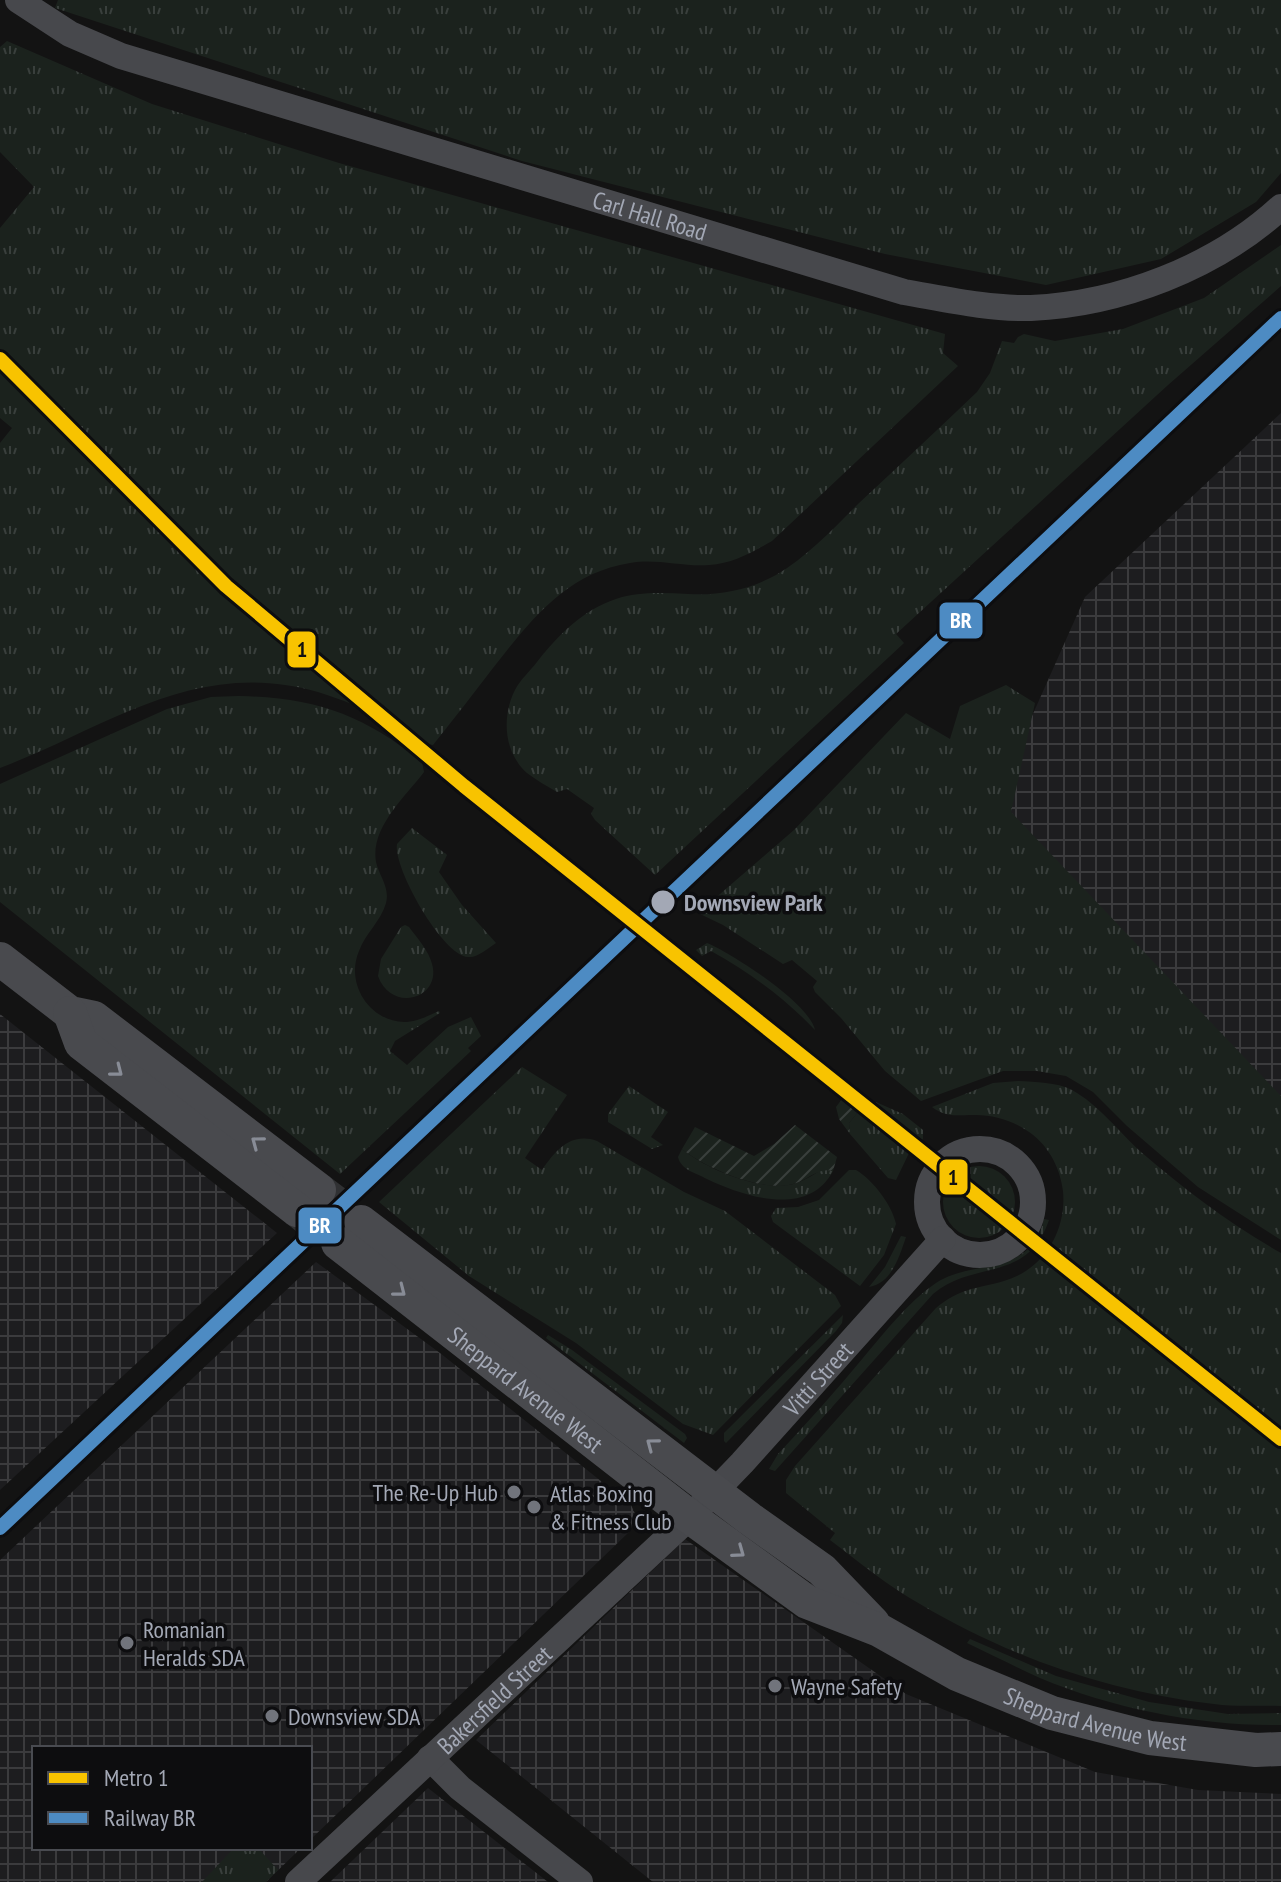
<svg xmlns="http://www.w3.org/2000/svg" width="1281" height="1882" viewBox="0 0 1281 1882" font-family="'PT Sans Narrow',sans-serif">
  <style>
    .industrial { fill: url(#industrial-grid) }
    .grass { fill: url(#grass-tufts) }
    .garden { fill: url(#garden-furrows) }
    .lines { fill: none; stroke-linecap: round; stroke-linejoin: round }
    .major-tunnel { stroke: #303133; stroke-width: 34; stroke-dasharray: 34 17; stroke-linecap: butt }
    .minor { stroke: #47484c; stroke-width: 26 }
    .major { stroke: #494a4e; stroke-width: 34 }
    .rail-1-casing { stroke: #0d0d0f; stroke-width: 20 }
    .rail-1 { stroke: #4d8bc3; stroke-width: 14 }
    .metro-1-casing { stroke: #0d0d0f; stroke-width: 20 }
    .metro-1 { stroke: #f8c300; stroke-width: 14 }
    .oneway { stroke: #888c96 }
    .stop-dot { fill: #a3a8b5; stroke: #0d0d0f; stroke-width: 3 }
    .poi-dot { fill: #71747c; stroke: #0d0d0f; stroke-width: 3 }
    .labels { text-anchor: middle; dominant-baseline: central; stroke-width: 7; stroke-linejoin: round; paint-order: stroke }
    .street-label { font-size: 24px; fill: #a3a8b5; stroke: #0d0d0f }
    .stop-label { font-size: 24px; font-weight: bold; fill: #a3a8b5; stroke: #0d0d0f; text-anchor: start }
    .poi-label { font-size: 24px; fill: #a3a8b5; stroke: #0d0d0f; text-anchor: start }
    .line-badge { stroke: #0d0d0f; stroke-width: 3 }
    .badge-label { font-size: 22px; text-anchor: middle; font-weight: bold; fill: #fff }
    .pale-badge-label { font-size: 22px; text-anchor: middle; font-weight: bold; fill: #111 }
  </style>
  <defs>
    <pattern id="industrial-grid" width="8" height="8" patternUnits="userSpaceOnUse" patternTransform="scale(2)"><rect width="8" height="8" fill="#1d1d1f"/><path d="M0 4h8M4 0v8" fill="none" stroke="#3b3b3d"/></pattern>
    <pattern id="grass-tufts" width="24" height="20" patternUnits="userSpaceOnUse" patternTransform="scale(2)"><rect width="24" height="20" fill="#1b221d"/><path d="M3 7l-1-3M5 7V3M7 7l1-3M15 17l-1-3M17 17v-4M19 17l1-3" fill="none" stroke="#393f3c"/></pattern>
    <pattern id="garden-furrows" width="10" height="10" patternUnits="userSpaceOnUse" patternTransform="scale(2)"><rect width="10" height="10" fill="#1b221d"/><path d="M-1 1l2-2M0 10L10 0M9 11l2-2" fill="none" stroke="#393f3c"/></pattern>
  </defs>
  <rect width="100%" height="100%" fill="#131313"/>
  <g class="industrial">
    <path d="M 1281,413 L 1281,1112 L 991,808 L 1085,597 Z"/>
    <path d="M 0,1014 L 277,1233 L 0,1490 Z"/>
    <path d="M 316,1262 L 440,1353 L 631,1505 L 637,1518 L 629,1532 L 310,1840 L 310,1748 L 34,1748 L 34,1848 L 301,1848 L 266,1882 L 0,1882 L 0,1560 Z"/>
    <path d="M 685,1539 L 906,1694 L 1095,1772 L 1198,1790 L 1281,1794 L 1281,1882 L 653,1882 L 476,1740 Z"/>
    <path d="M 428,1788 L 548,1882 L 330,1882 Z"/>
  </g>
  <g class="grass">
    <path d="M 58,0 L 1281,0 L 1281,173 L 1256,202 L 1161,259 L 1046,285 L 885,254 L 522,161 L 55,8 Z"/>
    <path d="M 7,41 L 152,104 L 339,163 L 945,334 L 943,353 L 958,366 L 772,541 C 753,552 732,564 709,565 C 683,567 656,558 630,563 C 566,573 531,620 493,668 C 473,694 453,720 433,745 C 412,742 402,731 385,721 C 365,708 340,699 318,692 C 195,657 108,727 0,768 L 0,443 L 12,428 L 0,418 L 0,228 L 34,187 L 0,152 L 0,47 Z"/>
    <path d="M 1281,245 L 1281,286 L 1168,385 L 896,634 L 904,643 L 655,875 L 595,820 L 591,814 L 594,808 L 567,789 L 557,792 C 547,786 536,780 527,773 C 503,752 502,715 515,690 C 520,680 530,671 537,662 C 559,634 583,610 616,599 C 640,591 664,593 688,594 C 718,596 749,590 776,575 C 807,557 833,529 858,504 C 898,467 938,429 977,392 L 990,373 L 1002,341 L 1014,343 L 1018,337 L 1024,334 L 1055,341 L 1123,329 L 1204,298 Z"/>
    <path d="M 1006,685 L 1035,703 L 1011,812 L 1281,1096 L 1281,1240 L 1198,1187 L 1127,1126 L 1093,1092 L 1066,1076 L 1037,1071 L 1003,1071 L 921,1101 L 885,1071 L 841,1018 L 815,992 L 813,987 L 817,981 L 792,960 L 783,964 L 723,925 L 698,913 L 794,830 L 906,713 L 950,739 L 960,706 Z"/>
    <path d="M 239,696 C 316,698 362,714 422,762 L 424,772 C 405,797 370,828 376,862 C 379,876 390,887 386,903 C 381,921 365,934 359,951 C 345,983 369,1021 404,1022 C 417,1022 428,1016 439,1011 L 440,1013 L 395,1041 L 390,1051 L 407,1065 L 448,1027 L 471,1017 L 481,1036 L 468,1048 L 471,1051 L 340,1174 L 0,902 L 0,784 L 167,709 L 211,697 Z"/>
    <path d="M 412,828 L 447,855 L 439,872 L 462,905 L 496,943 C 488,948 478,958 468,957 C 443,956 393,868 397,844 Z"/>
    <path d="M 405,925 L 409,927 C 417,938 429,951 432,964 C 442,998 392,1014 378,976 L 381,959 L 401,927 Z"/>
    <path d="M 707,943 C 733,954 809,1003 815,1030 C 785,998 749,972 711,951 L 702,956 L 696,950 Z"/>
    <path d="M 522,1067 L 567,1095 L 525,1158 L 542,1170 C 556,1150 571,1132 597,1141 L 684,1192 L 725,1211 L 835,1295 L 841,1306 L 713,1435 L 683,1424 L 576,1343 L 469,1276 L 379,1202 Z"/>
    <path d="M 1018,1081 C 1035,1082 1056,1082 1072,1090 C 1099,1105 1119,1132 1141,1152 C 1184,1189 1231,1225 1281,1253 L 1281,1706 C 1258,1705 1236,1707 1214,1704 C 1110,1692 1009,1657 920,1604 C 888,1586 859,1562 830,1540 L 835,1533 L 786,1493 L 786,1480 L 795,1466 L 936,1308 C 960,1288 976,1289 1004,1281 C 1043,1270 1067,1231 1063,1191 C 1060,1166 1047,1143 1026,1130 C 1012,1120 990,1114 973,1115 C 956,1115 947,1118 932,1107 L 993,1083 Z"/>
    <path d="M 629,1086 L 668,1112 L 651,1137 L 663,1145 L 652,1149 L 608,1122 L 608,1114 Z"/>
    <path d="M 878,1103 L 903,1114 L 923,1130 L 923,1139 L 910,1151 L 896,1180 L 888,1178 L 850,1134 L 849,1123 L 858,1112 Z"/>
    <path d="M 682,1149 C 706,1169 757,1190 789,1185 C 801,1183 813,1175 823,1169 L 833,1171 C 808,1218 745,1197 707,1179 C 696,1173 681,1170 678,1157 Z"/>
    <circle cx="979" cy="1202" r="36"/>
    <path d="M 849,1170 L 856,1170 C 873,1180 892,1205 896,1224 L 884,1255 L 860,1286 L 773,1222 L 771,1216 L 776,1208 L 798,1207 L 819,1200 Z"/>
    <path d="M 1044,1219 L 1049,1220 C 1027,1284 974,1259 933,1294 L 775,1471 L 769,1469 L 778,1454 C 807,1423 836,1391 863,1358 C 885,1332 908,1302 936,1283 C 974,1258 1030,1278 1044,1219 Z"/>
    <path d="M 901,1236 L 906,1237 C 899,1257 892,1283 869,1287 L 885,1267 Z"/>
    <path d="M 843,1315 L 842,1323 L 836,1331 L 726,1443 L 724,1441 L 724,1433 Z"/>
    <path d="M 548,1335 L 572,1350 L 685,1434 L 687,1438 L 684,1443 L 546,1338 Z"/>
    <path d="M 970,1639 L 1056,1676 L 1149,1702 L 1228,1714 L 1281,1713 L 1281,1725 C 1201,1726 1114,1709 1040,1678 C 1016,1667 992,1655 967,1643 Z"/>
    <path d="M 234,1848 L 258,1848 L 278,1870 L 266,1882 L 202,1882 Z"/>
  </g>
  <g class="garden">
    <path d="M 855,1097 L 878,1103 L 858,1112 L 849,1123 L 850,1134 L 839,1119 L 836,1107 L 843,1098 Z"/>
    <path d="M 795,1125 L 837,1157 L 833,1171 C 818,1167 808,1180 793,1184 C 763,1193 705,1168 682,1149 L 695,1127 L 754,1156 L 774,1144 Z"/>
  </g>
  <g class="lines">
    <g class="major-tunnel">
      <path d="M 319,1190 L 361,1222"/>
      <path d="M 297,1210 L 338,1243"/>
    </g>
    <g class="minor">
      <path id="s1" d="M 18,0 L 70,34 L 121,56 L 904,292 C 945,299 988,309 1031,308 C 1119,304 1215,268 1281,207"/>
      <circle cx="980" cy="1202" r="53"/>
      <path d="M 430,1758 L 460,1788 L 580,1882"/>
      <path id="s2" d="M 298,1882 L 690,1517 L 742,1463 L 943,1239"/>
    </g>
    <g class="major">
      <path d="M 0,959 L 70,1013 L 94,1018 L 319,1190"/>
      <path d="M 70,1013 L 81,1043 L 297,1210"/>
      <path d="M 361,1222 L 750,1519 L 822,1570 L 873,1623"/>
      <path id="s3" d="M 338,1243 L 690,1517 L 807,1602 L 879,1630 L 957,1674 L 1052,1713 L 1150,1738 L 1256,1750 L 1281,1749"/>
    </g>
    <defs>
      <path id="rail-1" d="M 0,1528 L 1281,318"/>
    </defs>
    <use href="#rail-1" class="rail-1-casing"/>
    <use href="#rail-1" class="rail-1"/>
    <defs>
      <path id="metro-1" d="M 0,359 L 226,586 L 464,786 L 1281,1439"/>
    </defs>
    <use href="#metro-1" class="metro-1-casing"/>
    <use href="#metro-1" class="metro-1"/>
  </g>
  <defs><path id="oneway-chevron" d="M-2-3.5L2.5 0L-2 3.5" fill="none" stroke-width="1.6" stroke-linecap="round" stroke-linejoin="round" transform="scale(2)"/></defs>
  <g class="oneway">
    <use href="#oneway-chevron" transform="translate(117 1071) rotate(38)"/>
    <use href="#oneway-chevron" transform="translate(257 1142) rotate(-143)"/>
    <use href="#oneway-chevron" transform="translate(400 1291) rotate(38)"/>
    <use href="#oneway-chevron" transform="translate(652 1444) rotate(-143)"/>
    <use href="#oneway-chevron" transform="translate(739 1552) rotate(36)"/>
  </g>
  <circle class="stop-dot" cx="663" cy="902" r="13"/>
  <g class="poi-dot">
    <circle cx="514" cy="1492" r="8"/>
    <circle cx="534" cy="1507" r="8"/>
    <circle cx="127" cy="1643" r="8"/>
    <circle cx="775" cy="1686" r="8"/>
    <circle cx="272" cy="1716" r="8"/>
  </g>
  <g class="labels">
    <g class="street-label">
      <text stroke="none"><textPath href="#s1" startOffset="670">Carl Hall Road</textPath></text>
      <text stroke="none"><textPath href="#s2" startOffset="724">Vitti Street</textPath></text>
      <text stroke="none"><textPath href="#s3" startOffset="238">Sheppard Avenue West</textPath></text>
      <text stroke="none"><textPath href="#s2" startOffset="268">Bakersfield Street</textPath></text>
      <text stroke="none"><textPath href="#s3" startOffset="904">Sheppard Avenue West</textPath></text>
    </g>
    <g class="stop-label">
      <text x="684" y="902">Downsview Park</text>
    </g>
    <g class="poi-label">
      <text x="498" y="1492" text-anchor="end">The Re-Up Hub</text>
      <text x="550" y="1493">Atlas Boxing<tspan x="550" dy="28">&amp; Fitness Club</tspan></text>
      <text x="143" y="1629">Romanian<tspan x="143" dy="28">Heralds SDA</tspan></text>
      <text x="791" y="1686">Wayne Safety</text>
      <text x="288" y="1716">Downsview SDA</text>
    </g>
  </g>
  <g class="line-badge">
    <rect x="938" y="601" width="46" height="39" rx="8" fill="#4d8bc3"/>
    <rect x="286" y="630" width="31" height="39" rx="8" fill="#f8c300"/>
    <rect x="938" y="1158" width="31" height="38" rx="8" fill="#f8c300"/>
    <rect x="297" y="1206" width="46" height="39" rx="8" fill="#4d8bc3"/>
  </g>
  <g class="badge-label">
    <text x="961" y="628">BR</text>
    <text x="320" y="1233">BR</text>
  </g>
  <g class="pale-badge-label">
    <text x="302" y="657">1</text>
    <text x="953" y="1185">1</text>
  </g>
  <rect x="32" y="1746" width="280" height="104" fill="#0d0d0f" stroke="#494b51" stroke-width="2"/>
  <rect x="48" y="1772" width="40" height="12" fill="#f8c300" stroke="#494b51" stroke-width="2"/>
  <text x="104" y="1786" font-size="24" fill="#a3a8b5">Metro 1</text>
  <rect x="48" y="1812" width="40" height="12" fill="#4d8bc3" stroke="#494b51" stroke-width="2"/>
  <text x="104" y="1826" font-size="24" fill="#a3a8b5">Railway BR</text>
</svg>
